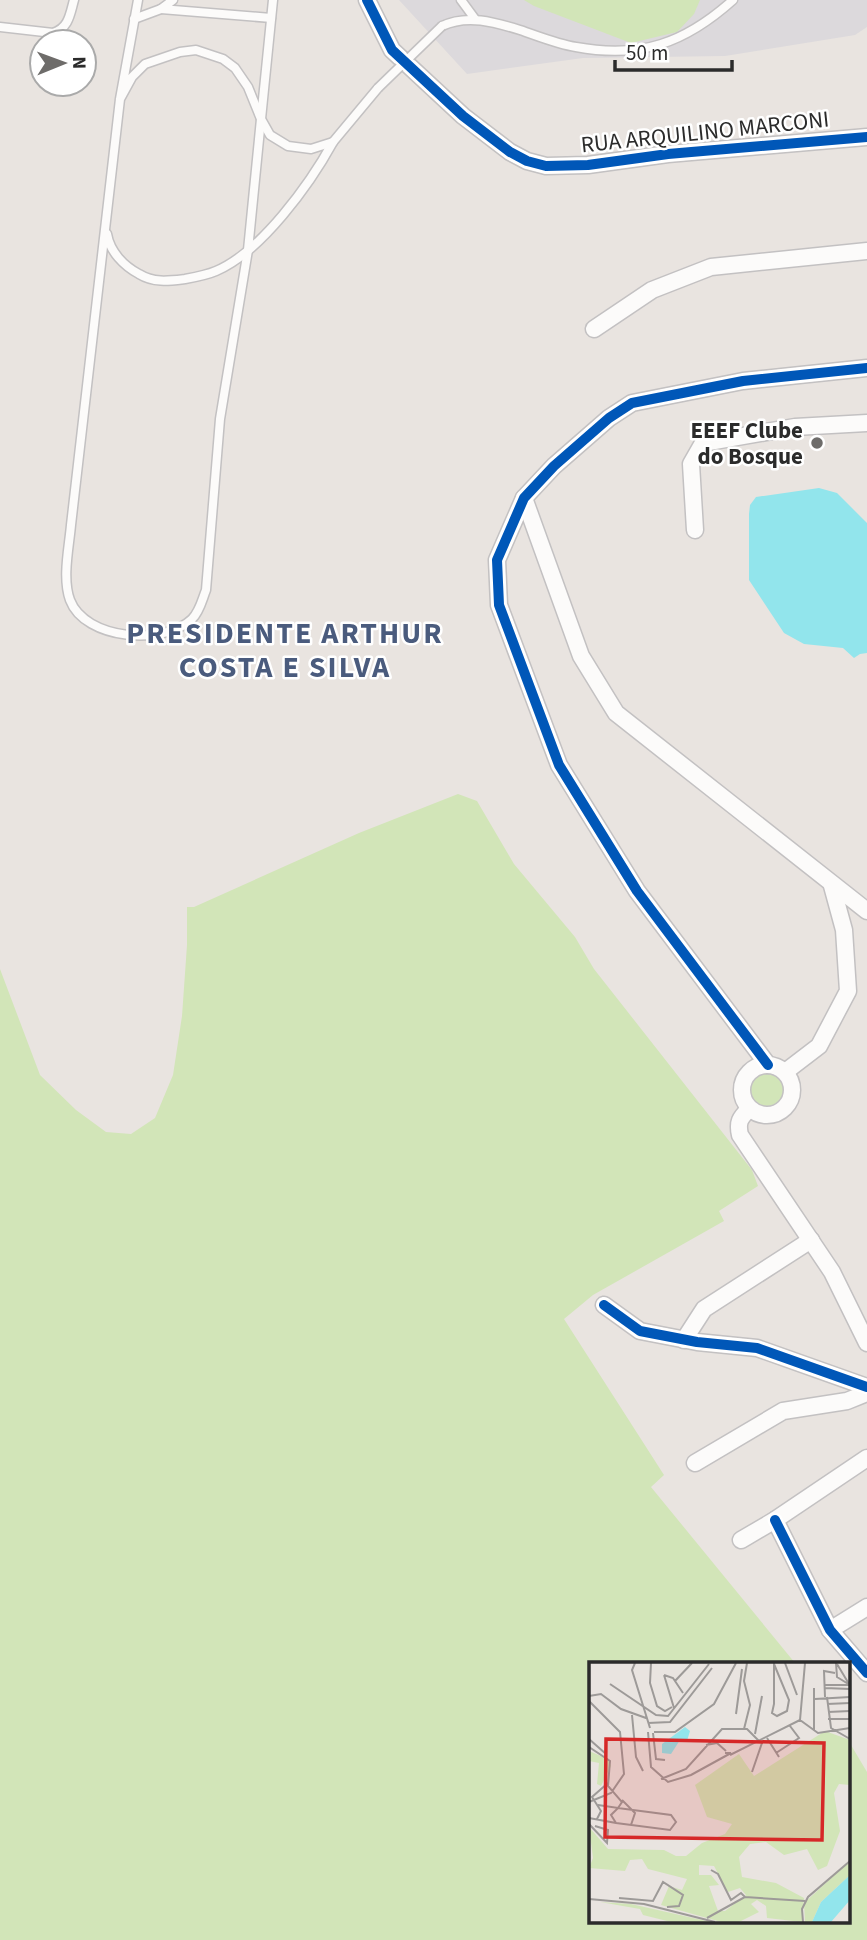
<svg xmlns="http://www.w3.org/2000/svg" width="867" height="1940" viewBox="0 0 867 1940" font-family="'Source Sans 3',sans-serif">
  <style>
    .industrial { fill: #dcd9dc }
    .green { fill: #d2e5b8 }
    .water { fill: #92e5ec }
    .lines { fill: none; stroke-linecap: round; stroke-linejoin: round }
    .service-casing { stroke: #c3c1c2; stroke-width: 11 }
    .minor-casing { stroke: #c3c1c2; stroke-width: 19 }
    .service { stroke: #fcfbfa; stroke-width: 8 }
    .minor { stroke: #fcfbfa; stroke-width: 16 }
    .service-bridge-casing { stroke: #c3c1c2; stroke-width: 11; stroke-linecap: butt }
    .service-bridge { stroke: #fcfbfa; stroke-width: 8 }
    .cycleway-casing { stroke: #fff; stroke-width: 15 }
    .cycleway { stroke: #0057b8; stroke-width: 10 }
    .poi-dot { fill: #6e6c6a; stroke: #fff; stroke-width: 2.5 }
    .labels { text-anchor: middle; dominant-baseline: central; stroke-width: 5; stroke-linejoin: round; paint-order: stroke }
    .street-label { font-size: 23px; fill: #2b2b2b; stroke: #fff }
    .poi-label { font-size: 23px; font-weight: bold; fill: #2b2b2b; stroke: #fff; text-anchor: end }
    .district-label { font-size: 30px; font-weight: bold; letter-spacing: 2px; fill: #4a5b7d; stroke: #fff }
    .inset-road { fill: none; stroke: #9d9a98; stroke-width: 2 }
    .view { fill: #d62828; fill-opacity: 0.15; stroke: #d62828; stroke-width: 3.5 }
    .inset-edge { fill: none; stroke: #2b2b2b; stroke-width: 3.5 }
  </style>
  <rect width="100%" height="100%" fill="#e9e4e0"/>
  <path class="industrial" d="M 399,0 L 867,0 L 867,27 L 855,35 L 725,56 L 583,58 L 467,74 Z"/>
  <g class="green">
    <path d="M 524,0 L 700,0 L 694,14 L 677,32 L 631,43 L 534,6 Z"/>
    <path d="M 458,794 L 477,801 L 514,864 L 575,937 L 594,969 L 752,1170 L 758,1186 L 719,1211 L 724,1221 L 593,1295 L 564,1319 L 664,1475 L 651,1487 L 795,1663 L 590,1664 L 590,1921 L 848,1921 L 848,1740 L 867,1772 L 867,1940 L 0,1940 L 0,969 L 40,1075 L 76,1110 L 106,1132 L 131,1134 L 155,1118 L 173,1075 L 182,1016 L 187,945 L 187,907 L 194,907 L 359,833 Z"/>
    <circle cx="767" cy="1090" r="17"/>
  </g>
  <path class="water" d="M 819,488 L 837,493 L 867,523 L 867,653 L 860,654 L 854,658 L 843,648 L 804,644 L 784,633 L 749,580 L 749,514 L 750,505 L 756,497 Z"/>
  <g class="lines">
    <defs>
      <g id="service">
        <path d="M 273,0 L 261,119 L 270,135 L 288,146 L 311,149 L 333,142 L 378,88"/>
        <path d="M 461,0 L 475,19"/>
        <path d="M 161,9 L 271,18"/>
        <path d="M 134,19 L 161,9 L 173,0"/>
        <path d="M 442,26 C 467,14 494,22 520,30 C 538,36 557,44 576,47 C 641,59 685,43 733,0"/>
        <path d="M 0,27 L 53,33 C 69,28 70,14 74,0"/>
        <path d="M 120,99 L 132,77 L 145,64 L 180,52 L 196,50 L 223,59 L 235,68 L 248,87 L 261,119 L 248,250 L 220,419 L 206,590 C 202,600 200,611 192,619 C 164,646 85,640 70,600 C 62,578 69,548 71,525 L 120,99 L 138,0"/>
        <path d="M 107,234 C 110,252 124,266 139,274 C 154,283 168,281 185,279 C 196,277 207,275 216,271 C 261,252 310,184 333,142"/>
      </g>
      <g id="minor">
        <path d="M 367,0 L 392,50 L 463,116 L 510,152 L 527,161 L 546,166 L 588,165 L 668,154 L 867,137"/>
        <path d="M 594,329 L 652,290 L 711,267 L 867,251"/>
        <path d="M 524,498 L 581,656 L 616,713 L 867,911"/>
        <path d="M 695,530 L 691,464 L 703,443 L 795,427 L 867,423"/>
        <circle cx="767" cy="1090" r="25"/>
        <path d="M 768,1065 L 637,891 L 559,765 L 499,605 L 497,560 L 524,498 L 554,466 L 609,418 L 632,403 L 743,381 L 867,368"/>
        <path d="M 785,1072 L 819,1046 L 848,991 L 844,930 L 832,886"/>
        <path d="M 749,1109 C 740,1118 737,1122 740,1135 L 832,1272 L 867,1343"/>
        <path d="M 604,1305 L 640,1331 L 697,1342 L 757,1348 L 867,1387"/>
        <path d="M 684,1340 L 704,1309 L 811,1240"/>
        <path d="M 695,1463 L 783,1411 L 847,1401 L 867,1393"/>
        <path d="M 775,1520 L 830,1630 L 867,1673"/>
        <path d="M 741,1540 L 775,1520 L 867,1458"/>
        <path d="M 830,1630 L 867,1607"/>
      </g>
    </defs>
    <use href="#service" class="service-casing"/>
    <use href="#minor" class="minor-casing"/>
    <use href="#service" class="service"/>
    <use href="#minor" class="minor"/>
    <defs>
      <path id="service-bridge" d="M 378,88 L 442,26"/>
    </defs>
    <use href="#service-bridge" class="service-bridge-casing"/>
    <use href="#service-bridge" class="service-bridge"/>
    <defs>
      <g id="cycleway">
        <path d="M 367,0 L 392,50 L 463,116 L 510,152 L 527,161 L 546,166 L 588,165 L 668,154 L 867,137"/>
        <path d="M 768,1065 L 637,891 L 559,765 L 499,605 L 497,560 L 524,498 L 554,466 L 609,418 L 632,403 L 743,381 L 867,368"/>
        <path d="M 604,1305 L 640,1331 L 697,1342 L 757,1348 L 867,1387"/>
        <path d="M 775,1520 L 830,1630 L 867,1673"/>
      </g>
    </defs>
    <use href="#cycleway" class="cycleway-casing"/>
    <use href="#cycleway" class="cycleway"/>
  </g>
  <circle class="poi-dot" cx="817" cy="443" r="7"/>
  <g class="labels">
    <g class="street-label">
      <text transform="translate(705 132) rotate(-6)">RUA ARQUILINO MARCONI</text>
    </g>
    <g class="poi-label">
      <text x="803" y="430">EEEF Clube<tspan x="803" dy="26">do Bosque</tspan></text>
    </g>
    <g class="district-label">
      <text x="285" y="633">PRESIDENTE ARTHUR<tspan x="285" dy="34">COSTA E SILVA</tspan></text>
    </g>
  </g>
  <g transform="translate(589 1662)">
    <rect width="261" height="261" fill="#e9e4e0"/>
    <path d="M 236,69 L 261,78 L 261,123 L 250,122 L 245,131 L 251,169 L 238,204 L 229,208 L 218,187 L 195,193 L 177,180 L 161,182 L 150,195 L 153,215 L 187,221 L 215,236 L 213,260 L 178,256 L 177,244 L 168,238 L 162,242 L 170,250 L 150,260 L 132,260 L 72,243 L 80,224 L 93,228 L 98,217 L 59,207 L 53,197 L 41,198 L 36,209 L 0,206 L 4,196 L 0,165 L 19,187 L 75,188 L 87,194 L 97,194 L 113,181 L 136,172 L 143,162 L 118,155 L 106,123 L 150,92 L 165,114 ZM 110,203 L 125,204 L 139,230 L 151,226 L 157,233 L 136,249 L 129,249 L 120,224 L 130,223 L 122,213 L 110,213 ZM 0,89 L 19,97 L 22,104 L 12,124 L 8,122 L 10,101 L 0,99 ZM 261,199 L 261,213 L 232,240 L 223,260 L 216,260 L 215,241 ZM 11,240 L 42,242 L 122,260 L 82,260 L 54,253 L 51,247 Z" fill="#d2e5b8" fill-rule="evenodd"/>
    <path d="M 96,65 L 101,69 L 98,79 L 91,78 L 82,92 L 73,91 L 73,82 ZM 261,213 L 261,238 L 242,260 L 223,260 L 232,240 Z" fill="#92e5ec"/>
    <path class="inset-road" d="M 46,1 L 43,8 L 61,66M 62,1 L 61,21 L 68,44 L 76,49 L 83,45M 196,1 L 208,33M 247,1 L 248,15 L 261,23M 185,2 L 200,38 L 198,49 L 188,54 L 183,51 L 185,42 L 185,1M 248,2 L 260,22M 75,13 L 85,46M 75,13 L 84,16 L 94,31M 86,19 L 103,1M 21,22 L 67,53 L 79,54 L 120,2M 236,23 L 260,23M 236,26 L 261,27M 0,34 L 12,32 L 32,47 L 57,56M 236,35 L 235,9 L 246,11M 238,35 L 242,66 L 261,77M 226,37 L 261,35M 0,39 L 31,70 L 35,112 L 22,131 L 0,140M 238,42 L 261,41M 239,50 L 261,49M 147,52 L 153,7M 43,53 L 47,95 L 54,109M 239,57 L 261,57M 211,58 L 229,71 L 261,66M 59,61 L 81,60 L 123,6M 155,67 L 161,43 L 155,19 L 158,1M 225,68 L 225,26M 59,70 L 62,105 L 79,120 L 102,113 L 142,91 L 136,91M 65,70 L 86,70 L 125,42 L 147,1M 64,71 L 67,97 L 76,98M 166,72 L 173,34M 178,76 L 190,95M 0,77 L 17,92M 117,83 L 128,81 L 137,89M 0,85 L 21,99 L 19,124 L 33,140 L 29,146 L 9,143M 187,91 L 210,76 L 201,64M 141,93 L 211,58 L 216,1M 163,110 L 174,78M 72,117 L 97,107 L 133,67 L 158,67 L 170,79M 33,138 L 46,151 L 42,163M 0,156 L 27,161 L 81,168 L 87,160 L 82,153 L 29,146 L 22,153 L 27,161M 8,157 L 12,149 L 3,135 L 19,121M 0,162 L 18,181 L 19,168 L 6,164M 156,235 L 216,239M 30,236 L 64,239 L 74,220 L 94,233 L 90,244 L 78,245M 0,237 L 55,242 L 126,260M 118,256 L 156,235 L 152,231 L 142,238 L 129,212 L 122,208M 214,260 L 213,247 L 219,235 L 261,199"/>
    <path class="view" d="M 17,77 L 235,81 L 233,178 L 16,175 Z"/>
    <rect width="261" height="261" class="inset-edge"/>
  </g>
  <g transform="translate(63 63) rotate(89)"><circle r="33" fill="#ffffff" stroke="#aaaaaa" stroke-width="2"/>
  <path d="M0-5L12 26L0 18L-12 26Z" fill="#6e6c6a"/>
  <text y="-10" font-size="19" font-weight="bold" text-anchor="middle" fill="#2b2b2b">N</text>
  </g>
  <path d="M615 60v10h117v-10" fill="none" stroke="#2b2b2b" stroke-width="3.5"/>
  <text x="626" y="60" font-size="21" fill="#2b2b2b" stroke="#ffffff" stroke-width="5" paint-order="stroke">50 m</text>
</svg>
